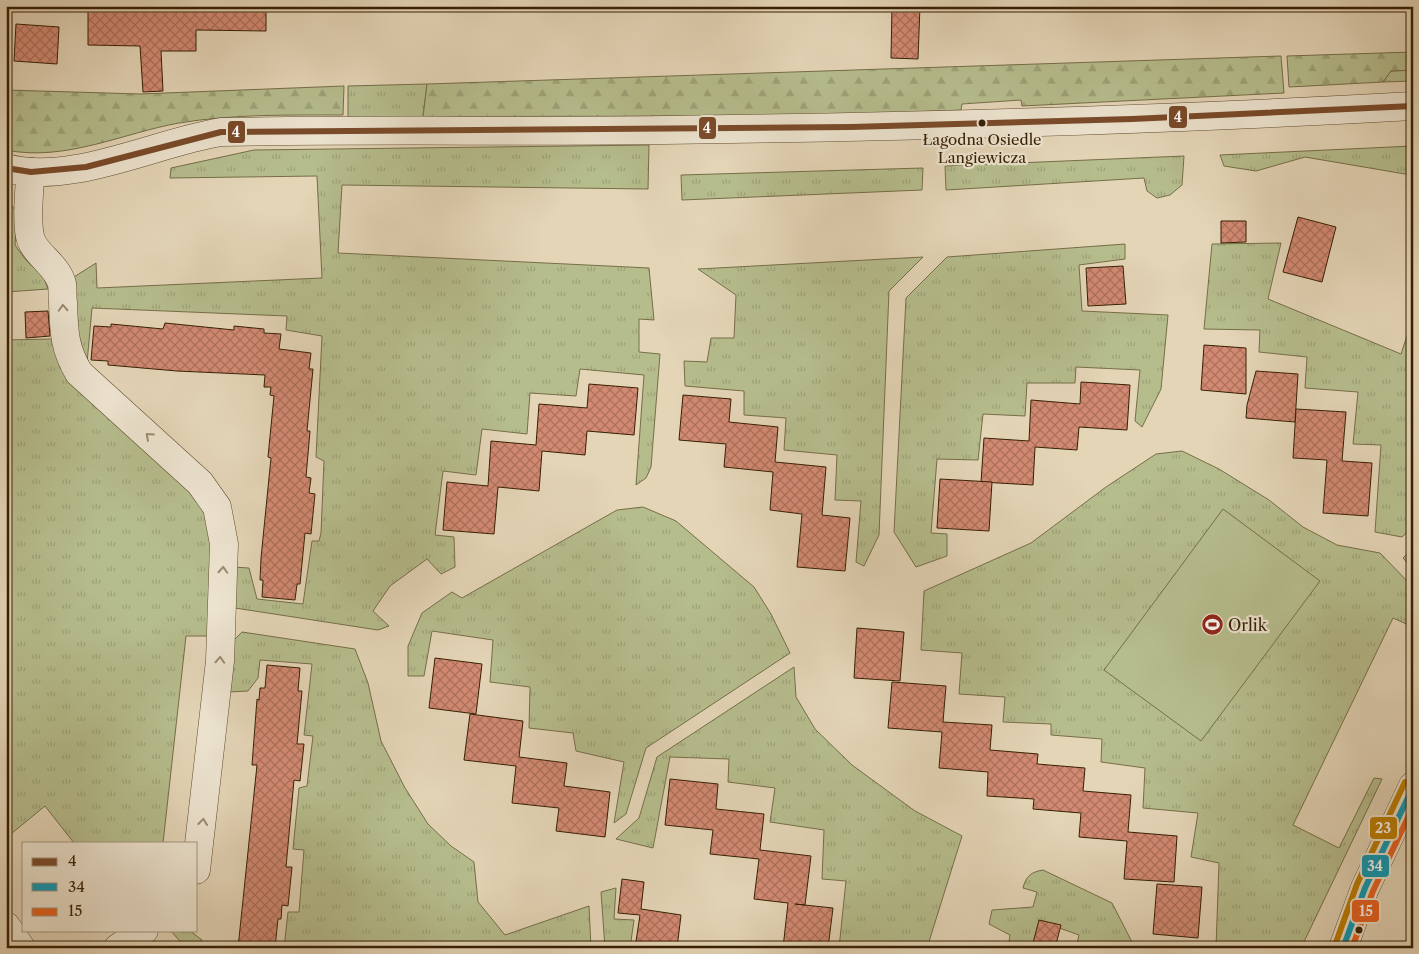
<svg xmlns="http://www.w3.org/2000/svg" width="1419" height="954" viewBox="0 0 1419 954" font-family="'Libre Caslon Text',serif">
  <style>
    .grass { fill: url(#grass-tufts); stroke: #766e48 }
    .forest { fill: url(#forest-firs); stroke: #766e48 }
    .pitch { fill: #b6bd8d; stroke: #766e48 }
    .building { fill: url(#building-cross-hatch); stroke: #371f02 }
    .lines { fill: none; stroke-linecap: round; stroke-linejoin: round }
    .minor-casing { stroke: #624c2f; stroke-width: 29 }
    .tertiary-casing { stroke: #624c2f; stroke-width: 29 }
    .minor { stroke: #ede4d0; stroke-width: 28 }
    .tertiary { stroke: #ede4d0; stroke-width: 28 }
    .bus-1-casing { stroke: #ede4d0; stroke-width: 10 }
    .bus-2-casing { stroke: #ede4d0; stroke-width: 10 }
    .bus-3-casing { stroke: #ede4d0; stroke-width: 10 }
    .bus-4-casing { stroke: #ede4d0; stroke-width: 10 }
    .bus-1 { stroke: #7a4b2a; stroke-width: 6 }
    .bus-2 { stroke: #069bba; stroke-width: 6 }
    .bus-3 { stroke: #e96220; stroke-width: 6 }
    .bus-4 { stroke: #bd7e01; stroke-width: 6 }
    .oneway { stroke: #9b8b73 }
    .bus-dot { fill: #371f02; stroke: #ede4d0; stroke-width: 2 }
    .labels { text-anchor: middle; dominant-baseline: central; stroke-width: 4.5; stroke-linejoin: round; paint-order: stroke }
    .bus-label { font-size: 15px; fill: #371f02; stroke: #ede4d0 }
    .poi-label { font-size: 16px; fill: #371f02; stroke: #ede4d0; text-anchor: start }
    .line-badge { stroke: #ede4d0; stroke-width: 2 }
    .badge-label { font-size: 14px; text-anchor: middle; font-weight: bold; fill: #fff }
  </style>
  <defs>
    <pattern id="grass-tufts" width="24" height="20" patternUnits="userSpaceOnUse" patternTransform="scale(1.25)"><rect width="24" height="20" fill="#b6bd8d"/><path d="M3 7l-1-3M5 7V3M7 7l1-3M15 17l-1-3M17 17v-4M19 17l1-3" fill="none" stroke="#9da278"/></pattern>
    <pattern id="forest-firs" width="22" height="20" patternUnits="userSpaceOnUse" patternTransform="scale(1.25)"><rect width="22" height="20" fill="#b6bd8d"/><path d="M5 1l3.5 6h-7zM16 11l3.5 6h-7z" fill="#9da278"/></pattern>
    <pattern id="building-cross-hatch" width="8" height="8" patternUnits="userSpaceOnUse" patternTransform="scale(1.25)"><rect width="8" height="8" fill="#d38a73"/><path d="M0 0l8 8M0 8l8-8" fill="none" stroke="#ac705c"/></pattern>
  </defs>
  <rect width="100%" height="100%" fill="#e4d5b7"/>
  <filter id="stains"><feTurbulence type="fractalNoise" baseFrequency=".004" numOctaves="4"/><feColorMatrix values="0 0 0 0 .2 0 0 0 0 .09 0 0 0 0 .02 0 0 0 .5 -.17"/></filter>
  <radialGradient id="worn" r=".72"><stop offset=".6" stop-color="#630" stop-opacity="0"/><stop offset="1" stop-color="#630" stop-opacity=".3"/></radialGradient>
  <g class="grass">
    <path d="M 1413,70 L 1413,81 L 1383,82 L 1391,71 Z"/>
    <path d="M 427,84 L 423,117 L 348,117 L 348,86 Z"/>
    <path d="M 649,145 L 648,189 L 342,185 L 338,253 L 649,268 L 654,320 L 639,319 L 639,352 L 660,354 L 651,467 L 646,478 L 636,485 L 644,375 L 580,369 L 576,396 L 530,393 L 527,434 L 482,429 L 476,475 L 443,471 L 435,535 L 454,537 L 455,567 L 441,574 L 427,559 L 390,586 L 373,611 L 389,626 L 378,630 L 235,608 L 232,567 L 249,568 L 257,599 L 303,604 L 312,541 L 319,541 L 321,533 L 324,461 L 316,457 L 322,336 L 286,330 L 287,316 L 92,308 L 87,363 L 76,349 L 74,277 L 96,263 L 97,288 L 322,278 L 317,176 L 170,178 L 171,168 L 254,150 Z"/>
    <path d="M 1413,146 L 1413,172 L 1405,174 L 1305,157 L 1256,171 L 1224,166 L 1220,155 Z"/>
    <path d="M 1184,156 L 1182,185 L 1170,195 L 1157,198 L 1147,191 L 1144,178 L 946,190 L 945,166 Z"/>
    <path d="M 923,168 L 922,190 L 682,200 L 681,175 Z"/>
    <path d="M 6,195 L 17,214 L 15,245 L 25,259 L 44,278 L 48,289 L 6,292 Z"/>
    <path d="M 1281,243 L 1268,299 L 1401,354 L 1413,318 L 1413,527 L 1402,537 L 1375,532 L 1381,445 L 1353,444 L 1358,392 L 1305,388 L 1307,357 L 1259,352 L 1260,330 L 1204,329 L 1212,244 Z"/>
    <path d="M 1125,244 L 1125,259 L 1079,265 L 1082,311 L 1168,315 L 1161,389 L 1142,427 L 1135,421 L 1140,370 L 1076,367 L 1075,383 L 1027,383 L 1025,416 L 983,414 L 978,460 L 937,459 L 931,533 L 947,534 L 947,556 L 916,567 L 894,532 L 906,298 L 947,257 Z"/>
    <path d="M 923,257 L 889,291 L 879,535 L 864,566 L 856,562 L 861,501 L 835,500 L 837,455 L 784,450 L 786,418 L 744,415 L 744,391 L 685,386 L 684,361 L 707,362 L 711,338 L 734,338 L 736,295 L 698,269 Z"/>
    <path d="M 52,339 L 60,368 L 80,390 L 201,499 L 213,542 L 209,636 L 186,636 L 163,843 L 74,843 L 45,806 L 6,838 L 6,554 L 10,544 L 6,543 L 6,340 Z"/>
    <path d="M 1182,451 L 1219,469 L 1269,500 L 1303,527 L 1337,545 L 1380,553 L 1413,587 L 1413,627 L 1393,618 L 1293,825 L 1339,848 L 1374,778 L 1382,779 L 1301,948 L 1216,948 L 1219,863 L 1191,857 L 1198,813 L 1143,808 L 1145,768 L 1101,762 L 1102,739 L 1051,735 L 1051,724 L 1003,722 L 1005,697 L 959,694 L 962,653 L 921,650 L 924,591 L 1031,543 L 1106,487 L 1156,454 Z"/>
    <path d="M 643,507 L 676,521 L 754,587 L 771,614 L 790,653 L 646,748 L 626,814 L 614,823 L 624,762 L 576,751 L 573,733 L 529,728 L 530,687 L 490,682 L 493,640 L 432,631 L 424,676 L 408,676 L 408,646 L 422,613 L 452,592 L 462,598 L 617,510 Z"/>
    <path d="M 1413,548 L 1413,569 L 1403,558 Z"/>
    <path d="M 242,632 L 355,649 L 368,683 L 381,741 L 405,788 L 428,824 L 451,846 L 474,862 L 478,902 L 505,935 L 589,906 L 591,948 L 284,948 L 288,912 L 299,912 L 304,850 L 293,849 L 299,788 L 307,786 L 313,736 L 304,735 L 312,664 L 260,660 L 258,678 L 248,691 L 229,692 L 229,645 Z"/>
    <path d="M 794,667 L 796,697 L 815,729 L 852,765 L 915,811 L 962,836 L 927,948 L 839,948 L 846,881 L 822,879 L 824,830 L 770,822 L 775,788 L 728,782 L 729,759 L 670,757 L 653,848 L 616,839 L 639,818 L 657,757 Z"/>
    <path d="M 1043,870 L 1112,903 L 1135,948 L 1076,948 L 1079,935 L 1040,921 L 1035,946 L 1009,942 L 1010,935 L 989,924 L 992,910 L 1033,907 L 1037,892 L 1023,888 C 1026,876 1031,872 1043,870 Z"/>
    <path d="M 616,888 L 614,919 L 634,920 L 630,948 L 605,948 L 601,892 Z"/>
    <path d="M 170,930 L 189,930 L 202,940 L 196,948 L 186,948 Z"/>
  </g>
  <g class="forest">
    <path d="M 1413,52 L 1413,70 L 1391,71 L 1383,82 L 1289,87 L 1287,56 Z"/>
    <path d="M 1281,56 L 1284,93 L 1022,106 L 1021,100 L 962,104 L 961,110 C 782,119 603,115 423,117 L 427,84 Z"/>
    <path d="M 344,86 L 343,115 C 288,115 234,114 179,123 C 123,133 65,162 6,150 L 6,90 L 140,94 Z"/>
  </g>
  <path class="pitch" d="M 1223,509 L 1320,581 L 1201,741 L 1104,670 Z"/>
  <g class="building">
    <path d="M 88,6 L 266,6 L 266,31 L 196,30 L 196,51 L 161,51 L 163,91 L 143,92 L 140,46 L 88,45 Z"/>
    <path d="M 892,6 L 920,6 L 918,59 L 891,58 Z"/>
    <path d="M 16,24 L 59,27 L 57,64 L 14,61 Z"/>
    <path d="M 1298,217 L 1336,227 L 1322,282 L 1283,272 Z"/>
    <path d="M 1221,221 L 1246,221 L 1246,242 L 1221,243 Z"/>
    <path d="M 1123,266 L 1126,304 L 1088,306 L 1086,268 Z"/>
    <path d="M 48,311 L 50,336 L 26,338 L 25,312 Z"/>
    <path d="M 165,323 L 234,330 L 234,326 L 264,329 L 264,333 L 281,334 L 279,349 L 311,353 L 309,369 L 313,369 L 307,431 L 310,431 L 306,477 L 311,478 L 309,493 L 315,494 L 311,534 L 305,533 L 300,584 L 297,584 L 295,600 L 262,597 L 263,580 L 260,580 L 261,558 L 271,458 L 268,457 L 274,396 L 270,395 L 271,387 L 264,387 L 265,375 L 177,371 L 108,365 L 108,361 L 91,360 L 94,326 L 111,327 L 111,324 L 163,329 Z"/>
    <path d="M 1204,345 L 1246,348 L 1246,394 L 1201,390 Z"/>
    <path d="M 1256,371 L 1298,374 L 1295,422 L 1246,418 L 1247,405 Z"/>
    <path d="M 1081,382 L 1130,385 L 1127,430 L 1079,427 L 1077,450 L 1035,447 L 1033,485 L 981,482 L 984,438 L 1029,441 L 1031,400 L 1080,404 Z"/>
    <path d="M 589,384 L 638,388 L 634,435 L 587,431 L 585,455 L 542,451 L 539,491 L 498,487 L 494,534 L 443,530 L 447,482 L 488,486 L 491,441 L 536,445 L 539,404 L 587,408 Z"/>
    <path d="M 683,395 L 731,399 L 729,422 L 778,427 L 775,462 L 826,467 L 822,515 L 850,518 L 845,571 L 797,567 L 802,514 L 770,510 L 773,472 L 724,467 L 726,444 L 679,440 Z"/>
    <path d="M 1296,409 L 1346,412 L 1342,461 L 1372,463 L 1368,516 L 1323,513 L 1327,460 L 1293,458 Z"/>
    <path d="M 940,479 L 992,482 L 989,531 L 937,528 Z"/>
    <path d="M 857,628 L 904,632 L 900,681 L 854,678 Z"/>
    <path d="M 435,658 L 482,664 L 476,714 L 429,708 Z"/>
    <path d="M 267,665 L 300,668 L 298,691 L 302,691 L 297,744 L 304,744 L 300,781 L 294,780 L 286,867 L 292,867 L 288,906 L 282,905 L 281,919 L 278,919 L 275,948 L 238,948 L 257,765 L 252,765 L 257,699 L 259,700 L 260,688 L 265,688 Z"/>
    <path d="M 892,682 L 946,686 L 943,722 L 992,725 L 990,750 L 1038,754 L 1037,764 L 1085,768 L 1083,791 L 1131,795 L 1128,832 L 1177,836 L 1174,882 L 1124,879 L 1127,841 L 1079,837 L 1081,813 L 1033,809 L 1034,799 L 987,796 L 988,772 L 939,768 L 942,732 L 888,728 Z"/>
    <path d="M 470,714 L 523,721 L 519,757 L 567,763 L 564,786 L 610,792 L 605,837 L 556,831 L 559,808 L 512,803 L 516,766 L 464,760 Z"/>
    <path d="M 670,779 L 718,784 L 716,809 L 764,814 L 760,850 L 811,856 L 805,905 L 795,904 L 833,908 L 828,948 L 783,948 L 788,903 L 754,899 L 759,859 L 710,854 L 713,830 L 665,825 Z"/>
    <path d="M 622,879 L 644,882 L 641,909 L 681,915 L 677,948 L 635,948 L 640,915 L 618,913 Z"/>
    <path d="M 1157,884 L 1202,887 L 1198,938 L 1153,934 Z"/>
    <path d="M 1039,920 L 1061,925 L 1055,948 L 1033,943 Z"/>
  </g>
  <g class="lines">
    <defs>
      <g id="minor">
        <path d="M 6,168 C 71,186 157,142 221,132 C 369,129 517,132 664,130 C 914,127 1163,120 1413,106"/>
        <path d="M 31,172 C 29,188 26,225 31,240 C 37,256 57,265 62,284 C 63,290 62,297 63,303 C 64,331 64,348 79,373 L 200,483 L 217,507 L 224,544 L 220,661 L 196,870"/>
        <path d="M 6,926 L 21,948"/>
        <path d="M 118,948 L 144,930"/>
      </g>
      <path id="tertiary" d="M 1343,948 L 1365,888 L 1413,786"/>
    </defs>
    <use href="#minor" class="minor-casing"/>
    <use href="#tertiary" class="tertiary-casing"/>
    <use href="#minor" class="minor"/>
    <use href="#tertiary" class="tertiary"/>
    <defs>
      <path id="bus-1" d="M 6,168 L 31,172 L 86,167 L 221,132 L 851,127 L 1132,119 L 1413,106"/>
      <path id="bus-2" d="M 1343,948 L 1365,888 L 1413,787"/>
      <path id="bus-3" d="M 1352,948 L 1373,891 L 1413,807"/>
      <path id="bus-4" d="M 1335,945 L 1357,884 L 1405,782"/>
    </defs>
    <use href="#bus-1" class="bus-1-casing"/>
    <use href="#bus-2" class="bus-2-casing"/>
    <use href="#bus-3" class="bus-3-casing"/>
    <use href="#bus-4" class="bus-4-casing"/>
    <use href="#bus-1" class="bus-1"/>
    <use href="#bus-2" class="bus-2"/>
    <use href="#bus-3" class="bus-3"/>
    <use href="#bus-4" class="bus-4"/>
  </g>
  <defs><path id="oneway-chevron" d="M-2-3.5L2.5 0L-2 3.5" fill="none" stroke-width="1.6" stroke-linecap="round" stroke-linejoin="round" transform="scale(1.25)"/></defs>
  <g class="oneway">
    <use href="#oneway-chevron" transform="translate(63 308) rotate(-93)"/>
    <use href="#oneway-chevron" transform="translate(149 436) rotate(-138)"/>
    <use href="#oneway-chevron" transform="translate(223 570) rotate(-87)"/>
    <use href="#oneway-chevron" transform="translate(220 660) rotate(-87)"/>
    <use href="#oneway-chevron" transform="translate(203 822) rotate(-84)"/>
  </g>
  <defs>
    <symbol id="stadium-disc" viewBox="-11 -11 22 22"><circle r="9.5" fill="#8f2418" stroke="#ede4d0"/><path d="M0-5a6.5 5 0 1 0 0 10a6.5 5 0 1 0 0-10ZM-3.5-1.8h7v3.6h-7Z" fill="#fff"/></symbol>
  </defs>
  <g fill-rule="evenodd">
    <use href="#stadium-disc" x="1200" y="612" width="25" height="25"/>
  </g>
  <g class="bus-dot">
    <circle cx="982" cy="123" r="4.5"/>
    <circle cx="1359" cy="930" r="4.5"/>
  </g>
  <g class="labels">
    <g class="bus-label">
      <text x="982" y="139">Łagodna Osiedle<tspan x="982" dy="18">Langiewicza</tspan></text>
    </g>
    <g class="poi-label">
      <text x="1228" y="625">Orlik</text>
    </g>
  </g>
  <g class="line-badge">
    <rect x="1168" y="105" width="20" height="24" rx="5" fill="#7a4b2a"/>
    <rect x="698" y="116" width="19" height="24" rx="5" fill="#7a4b2a"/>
    <rect x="227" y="120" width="19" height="24" rx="5" fill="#7a4b2a"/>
    <rect x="1369" y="816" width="29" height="24" rx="5" fill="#bd7e01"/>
    <rect x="1361" y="854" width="29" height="24" rx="5" fill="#069bba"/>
    <rect x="1351" y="899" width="29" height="24" rx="5" fill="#e96220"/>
  </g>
  <g class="badge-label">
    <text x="1178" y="122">4</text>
    <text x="707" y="133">4</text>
    <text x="236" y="137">4</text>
    <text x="1383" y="833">23</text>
    <text x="1375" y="871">34</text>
    <text x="1366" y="916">15</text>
  </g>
  <rect width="1419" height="954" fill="none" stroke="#e4d5b7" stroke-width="25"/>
  <rect x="8" y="8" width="1404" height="939" fill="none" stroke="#371f02" stroke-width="2.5"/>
  <rect x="12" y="12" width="1394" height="929" fill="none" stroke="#371f02"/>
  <rect x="22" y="842" width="175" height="90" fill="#ede4d0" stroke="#a4957e"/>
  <rect x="32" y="858" width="25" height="8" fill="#7a4b2a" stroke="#a4957e"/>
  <text x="68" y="866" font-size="15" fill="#371f02">4</text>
  <rect x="32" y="883" width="25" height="8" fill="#069bba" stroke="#a4957e"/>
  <text x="68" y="892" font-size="15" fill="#371f02">34</text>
  <rect x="32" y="908" width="25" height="8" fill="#e96220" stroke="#a4957e"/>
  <text x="68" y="916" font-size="15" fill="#371f02">15</text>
  <rect width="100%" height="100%" filter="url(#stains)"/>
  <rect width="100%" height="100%" fill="url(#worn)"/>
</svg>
